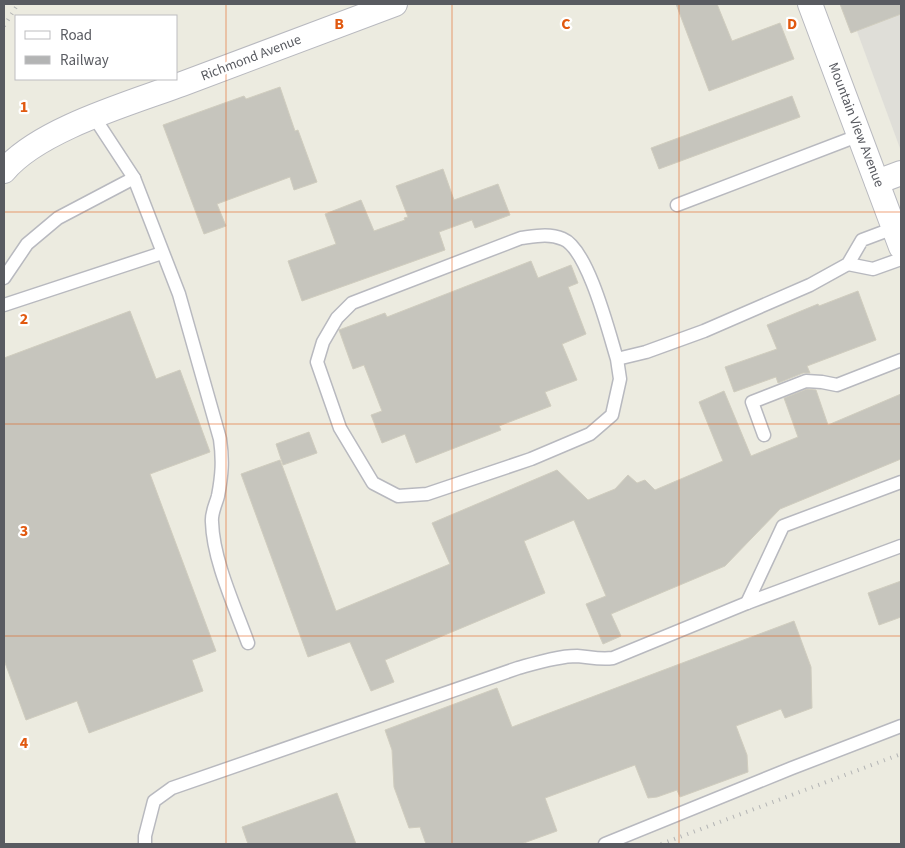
<svg xmlns="http://www.w3.org/2000/svg" width="905" height="848" viewBox="0 0 905 848" font-family="'Source Sans 3',sans-serif">
  <style>
    .industrial { fill: #dfded8 }
    .building { fill: #c6c5bd; stroke: #d0cdbf }
    .lines { fill: none; stroke-linecap: round; stroke-linejoin: round }
    .service-casing { stroke: #b8b9bf; stroke-width: 15 }
    .minor-casing { stroke: #b8b9bf; stroke-width: 26 }
    .service { stroke: #fff; stroke-width: 12 }
    .minor { stroke: #fff; stroke-width: 24 }
    .rail { stroke: #b3b4b4; stroke-width: 4; stroke-dasharray: 1 6; stroke-linecap: butt }
    .grid { fill: none; stroke: #e15910; stroke-width: 1; stroke-opacity: 0.55 }
    .labels { text-anchor: middle; dominant-baseline: central; stroke-width: 4.5; stroke-linejoin: round; paint-order: stroke }
    .street-label { font-size: 14px; fill: #595b61; stroke: #fff }
    .grid-label { font-size: 16px; text-anchor: middle; font-weight: bold; fill: #e15910; stroke: #fff; stroke-width: 4.5; stroke-linejoin: round; paint-order: stroke }
  </style>
  <rect width="100%" height="100%" fill="#ecebe0"/>
  <path class="industrial" d="M 847,4 L 901,4 L 901,151 Z"/>
  <g class="building">
    <path d="M 676,4 L 717,4 L 732,41 L 780,23 L 794,59 L 709,91 Z"/>
    <path d="M 840,4 L 901,4 L 901,14 L 851,33 Z"/>
    <path d="M 280,87 L 295,131 L 298,130 L 317,182 L 294,190 L 290,177 L 217,204 L 226,226 L 204,234 L 163,125 L 244,96 L 246,99 Z"/>
    <path d="M 792,96 L 800,117 L 659,169 L 651,148 Z"/>
    <path d="M 443,169 L 454,200 L 498,184 L 510,215 L 475,228 L 472,220 L 439,232 L 445,250 L 302,301 L 288,261 L 336,244 L 325,214 L 361,200 L 374,231 L 405,220 L 404,218 L 408,217 L 396,186 Z"/>
    <path d="M 531,261 L 538,278 L 571,265 L 578,283 L 568,287 L 586,334 L 562,344 L 577,380 L 545,392 L 551,406 L 499,426 L 501,430 L 416,463 L 405,434 L 382,443 L 371,415 L 382,411 L 364,365 L 353,369 L 339,330 L 385,313 L 387,317 Z"/>
    <path d="M 858,291 L 876,340 L 807,366 L 810,373 L 803,373 L 778,383 L 776,377 L 734,392 L 725,367 L 777,349 L 767,325 L 818,304 L 819,306 Z"/>
    <path d="M 130,311 L 156,379 L 180,370 L 210,452 L 150,474 L 216,651 L 192,660 L 203,691 L 89,733 L 77,701 L 26,720 L 4,660 L 4,358 Z"/>
    <path d="M 807,389 L 816,390 L 828,425 L 901,394 L 901,459 L 780,509 L 725,566 L 611,614 L 621,636 L 603,644 L 586,604 L 606,596 L 574,520 L 524,541 L 545,593 L 385,660 L 394,682 L 371,691 L 350,642 L 308,657 L 241,474 L 280,460 L 336,611 L 450,564 L 432,523 L 557,470 L 588,500 L 615,489 L 628,475 L 637,483 L 645,480 L 655,490 L 723,461 L 699,402 L 724,391 L 751,456 L 798,437 L 784,398 Z"/>
    <path d="M 309,432 L 317,453 L 283,465 L 276,444 Z"/>
    <path d="M 901,581 L 901,617 L 879,625 L 868,593 Z"/>
    <path d="M 794,621 L 811,667 L 812,708 L 785,718 L 781,709 L 736,726 L 747,755 L 748,772 L 680,797 L 677,790 L 657,797 L 648,798 L 635,765 L 545,798 L 557,831 L 521,844 L 426,844 L 420,827 L 409,828 L 394,787 L 392,750 L 385,730 L 497,688 L 512,727 Z"/>
    <path d="M 337,793 L 356,844 L 248,844 L 242,827 Z"/>
  </g>
  <g class="lines">
    <defs>
      <g id="service">
        <path d="M 94,117 L 134,178 L 179,294 L 220,439 C 223,460 222,475 218,496 C 216,504 211,513 212,522 C 213,560 235,607 248,643"/>
        <path d="M 677,205 L 860,135"/>
        <path d="M 848,264 L 873,269 L 901,259"/>
        <path d="M 4,278 L 27,244 L 58,218 L 134,178"/>
        <path d="M 4,305 L 162,253"/>
        <path d="M 617,359 L 620,379 L 612,415 L 590,434 L 531,459 L 427,494 L 398,496 L 373,483 L 340,428 L 317,362 L 323,342 L 337,318 L 352,303 L 521,238 C 536,236 549,233 563,239 C 588,249 609,333 617,359 L 646,352 L 704,331 L 810,285 L 848,264 L 862,240 L 894,228"/>
        <path d="M 764,435 L 752,402 L 806,381 L 822,382 L 837,385 L 901,360"/>
        <path d="M 901,482 L 783,526 L 747,603 L 901,546"/>
        <path d="M 145,844 L 145,836 L 154,801 L 172,788 L 518,668 C 536,663 558,656 577,656 C 590,657 600,660 613,658 L 747,603"/>
        <path d="M 605,844 L 792,768 L 901,726"/>
      </g>
      <g id="minor">
        <path d="M 810,4 L 901,247"/>
        <path d="M 4,171 C 39,129 131,103 182,84 C 253,57 324,30 395,4"/>
        <path d="M 877,182 L 901,173"/>
      </g>
    </defs>
    <use href="#service" class="service-casing"/>
    <use href="#minor" class="minor-casing"/>
    <use href="#service" class="service"/>
    <use href="#minor" class="minor"/>
    <g class="rail">
      <path d="M 4,26 L 18,4"/>
      <path d="M 661,844 L 901,754"/>
    </g>
  </g>
  <path class="grid" d="M 226,4 L 226,844M 452,4 L 452,844M 679,4 L 679,844M 4,212 L 901,212M 4,424 L 901,424M 4,636 L 901,636"/>
  <g class="labels">
    <g class="street-label">
      <text transform="translate(251 58) rotate(-21)">Richmond Avenue</text>
      <text transform="translate(856 125) rotate(69)">Mountain View Avenue</text>
    </g>
  </g>
  <g class="grid-label">
    <text x="339" y="29">B</text>
    <text x="566" y="29">C</text>
    <text x="792" y="29">D</text>
    <text x="24" y="112">1</text>
    <text x="24" y="324">2</text>
    <text x="24" y="536">3</text>
    <text x="24" y="748">4</text>
  </g>
  <rect width="905" height="848" fill="none" stroke="#595b61" stroke-width="10"/>
  <rect x="15" y="15" width="162" height="65" fill="#ffffff" stroke="#bdbdc0"/>
  <rect x="25" y="31" width="25" height="8" fill="#ffffff" stroke="#bdbdc0"/>
  <text x="60" y="40" font-size="15" fill="#595b61">Road</text>
  <rect x="25" y="56" width="25" height="8" fill="#b3b4b4" stroke="#bdbdc0"/>
  <text x="60" y="65" font-size="15" fill="#595b61">Railway</text>
</svg>
